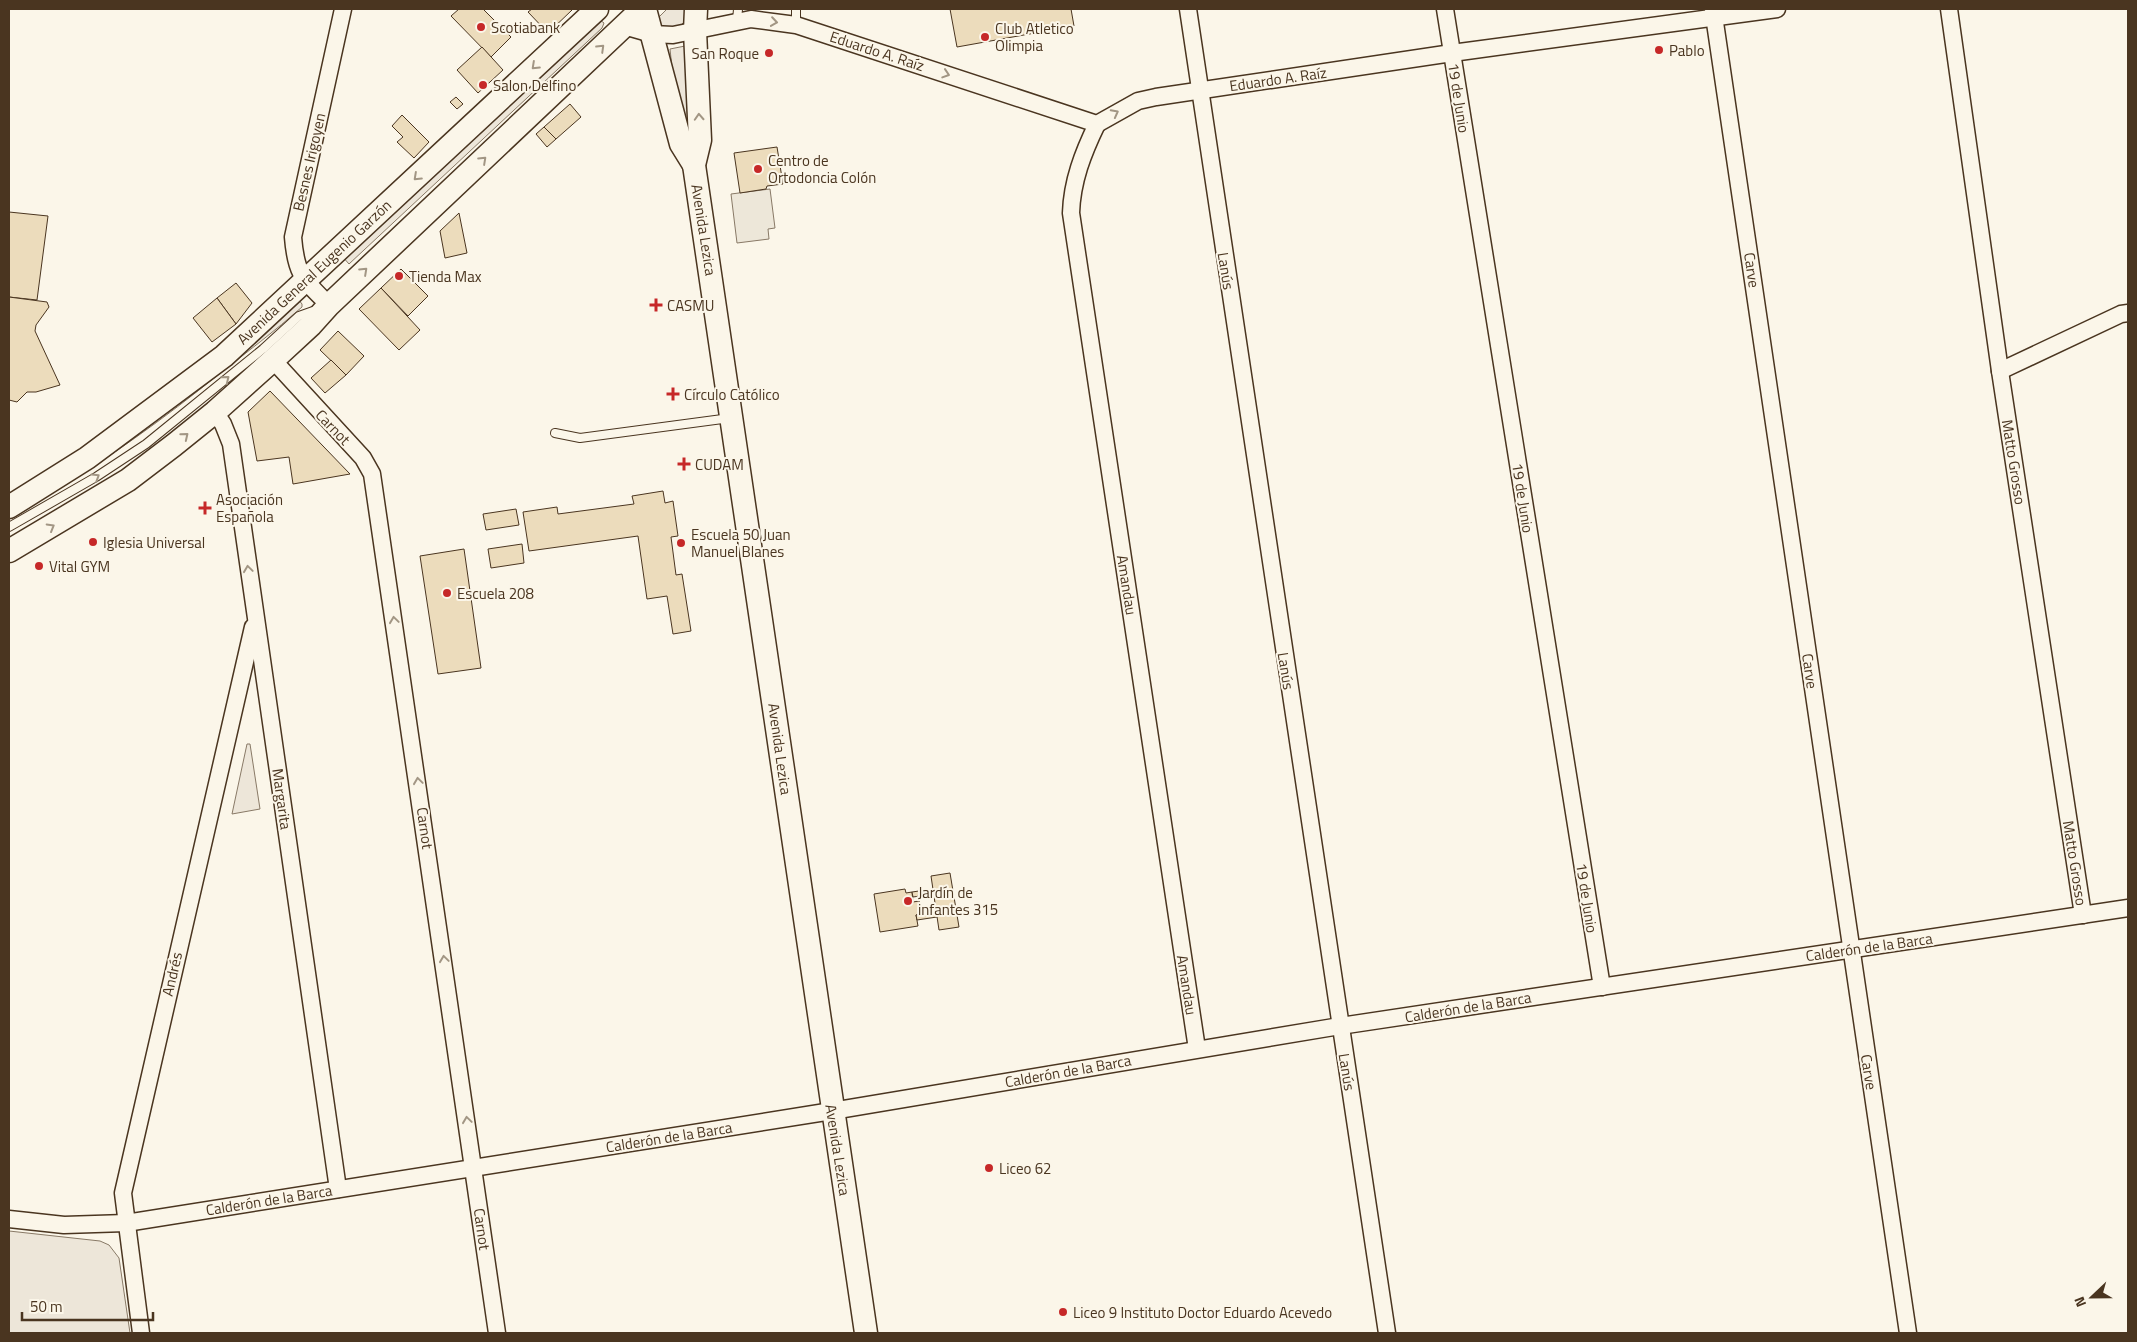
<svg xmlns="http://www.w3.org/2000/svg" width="2137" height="1342" viewBox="0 0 2137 1342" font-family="'Titillium Web',sans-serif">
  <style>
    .green { fill: #ede6d9; stroke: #887966 }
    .parking { fill: #ede7d9; stroke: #887966 }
    .building { fill: #ecdcbc; stroke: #4a3520 }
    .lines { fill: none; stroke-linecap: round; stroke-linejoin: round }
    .lane-casing { stroke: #4a3520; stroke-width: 10 }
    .street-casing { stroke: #4a3520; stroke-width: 19 }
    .secondary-casing { stroke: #4a3520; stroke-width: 25 }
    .lane { stroke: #fbf6e9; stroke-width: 8 }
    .street { stroke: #fbf6e9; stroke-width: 16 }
    .secondary { stroke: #fbf6e9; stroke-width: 22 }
    .oneway { stroke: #a29684 }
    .poi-dot { fill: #c62828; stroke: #fbf6e9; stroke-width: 2 }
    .labels { text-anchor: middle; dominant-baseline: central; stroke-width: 4; stroke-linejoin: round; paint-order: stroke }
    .poi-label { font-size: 15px; fill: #4a3520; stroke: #fbf6e9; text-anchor: start }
    .street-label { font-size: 15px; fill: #4a3520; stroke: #fbf6e9 }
  </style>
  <rect width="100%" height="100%" fill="#fbf6e9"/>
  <g class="green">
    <path d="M 667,9 L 687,9 L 684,22 L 679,27 L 660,27 L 659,17 Z"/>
    <path d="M 600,20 L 604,23 L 602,28 L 349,264 L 342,256 L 516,100 Z"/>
    <path d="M 685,46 L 689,118 L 686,120 L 672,68 L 670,49 Z"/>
    <path d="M 298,299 L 302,304 L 302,307 C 275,331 247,352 219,374 C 164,419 107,459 46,497 Z"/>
    <path d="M 247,744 L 250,744 L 260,809 L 232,814 Z"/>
    <path d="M 9,1231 L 100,1241 L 109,1245 L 119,1258 L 130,1333 L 9,1333 Z"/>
  </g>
  <path class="parking" d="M 770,189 L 775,228 L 768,229 L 769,239 L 737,243 L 731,194 Z"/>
  <g class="building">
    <path d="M 459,9 L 483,9 L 511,37 L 491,57 L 451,16 Z"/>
    <path d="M 532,9 L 572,9 L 572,10 L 548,33 L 528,12 Z"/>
    <path d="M 950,9 L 1071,9 L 1074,26 L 957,47 Z"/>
    <path d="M 482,47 L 503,70 L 478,93 L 457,70 Z"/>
    <path d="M 456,97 L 463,104 L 457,109 L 450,102 Z"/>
    <path d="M 570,104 L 581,117 L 556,139 L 544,127 Z"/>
    <path d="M 402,115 L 429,142 L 414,158 L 397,142 L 403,137 L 392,126 Z"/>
    <path d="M 544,127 L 556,139 L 547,147 L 536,134 Z"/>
    <path d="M 777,147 L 783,184 L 767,186 L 766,189 L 740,193 L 734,153 Z"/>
    <path d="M 9,212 L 48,216 L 37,300 L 9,297 Z"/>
    <path d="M 459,213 L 467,253 L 445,258 L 440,231 Z"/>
    <path d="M 401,269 L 428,296 L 408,316 L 381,288 Z"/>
    <path d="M 236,283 L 252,303 L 236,324 L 217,298 Z"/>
    <path d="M 381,288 L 420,330 L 399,350 L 359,309 Z"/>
    <path d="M 9,297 L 47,302 L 49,307 L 36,325 L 35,331 L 60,385 L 36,392 L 27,392 L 17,402 L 9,400 Z"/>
    <path d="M 217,298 L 236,324 L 212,342 L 193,318 Z"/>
    <path d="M 338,331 L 364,356 L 346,375 L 320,350 Z"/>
    <path d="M 331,360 L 346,375 L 325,393 L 311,378 Z"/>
    <path d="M 270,391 L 350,474 L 293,484 L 289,457 L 257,461 L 248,412 Z"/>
    <path d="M 663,491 L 665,503 L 673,501 L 678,536 L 671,537 L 676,575 L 682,574 L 691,631 L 673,634 L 667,596 L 647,599 L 638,536 L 529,551 L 523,512 L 557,507 L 558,514 L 634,504 L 632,496 Z"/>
    <path d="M 516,509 L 519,525 L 486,530 L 483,514 Z"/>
    <path d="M 522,544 L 524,563 L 491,568 L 488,549 Z"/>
    <path d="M 464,549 L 481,668 L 438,674 L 420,556 Z"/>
    <path d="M 950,873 L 959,927 L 939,930 L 931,876 Z"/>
    <path d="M 905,889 L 906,893 L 912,892 L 913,902 L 919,901 L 922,914 L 916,915 L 918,926 L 880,932 L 874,894 Z"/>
    <path d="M 933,889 L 934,894 L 913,897 L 912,892 Z"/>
    <path d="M 937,912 L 937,917 L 917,920 L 916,915 Z"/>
  </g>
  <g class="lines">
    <defs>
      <g id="lane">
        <path d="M 796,9 L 796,25"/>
        <path d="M 737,21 L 738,9"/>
        <path d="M 555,433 L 580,438 L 730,418"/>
        <path d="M 9,527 L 96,477 L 146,444 L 263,349 L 299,316 L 313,311"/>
      </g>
      <g id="street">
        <path d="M 1188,9 L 1387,1333"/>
        <path d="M 1445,9 L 1602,987"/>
        <path d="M 1713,9 L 1908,1333"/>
        <path d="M 1949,9 L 2000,371 L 2083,915"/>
        <path d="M 624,26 L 652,34 L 673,35 L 751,19 L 796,25 L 1097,124 L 1138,101 L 1156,97 L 1452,53 L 1777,9"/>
        <path d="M 1097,124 C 1083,153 1072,181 1071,213 L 1197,1049"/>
        <path d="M 329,305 C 303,279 296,275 293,237 L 343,9"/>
        <path d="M 273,360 L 363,458 L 372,474 L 497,1333"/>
        <path d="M 2000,371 L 2121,314 L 2128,313"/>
        <path d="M 215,412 L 223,424 L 231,444 L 338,1189"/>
        <path d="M 9,1219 L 64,1225 L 126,1223 L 832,1111 L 1340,1026 L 2128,908"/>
        <path d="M 141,1333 L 123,1193 L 253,627"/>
      </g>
      <g id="secondary">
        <path d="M 645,9 L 681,144 L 694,165"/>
        <path d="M 696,9 L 695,31 L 700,140 L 694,165 L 866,1333"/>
        <path d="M 9,507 L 87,458 L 224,356 L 597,9"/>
        <path d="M 9,551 L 128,480 L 174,445 L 215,412 L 273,360 L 311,325 L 329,305 L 642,9"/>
      </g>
    </defs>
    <use href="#lane" class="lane-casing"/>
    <use href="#street" class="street-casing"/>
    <use href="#secondary" class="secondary-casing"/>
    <use href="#lane" class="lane"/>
    <use href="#street" class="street"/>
    <use href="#secondary" class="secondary"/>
  </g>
  <defs><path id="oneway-chevron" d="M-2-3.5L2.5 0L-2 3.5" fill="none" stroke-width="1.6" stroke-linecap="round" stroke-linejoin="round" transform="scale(1.25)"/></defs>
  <g class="oneway">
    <use href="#oneway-chevron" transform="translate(774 22) rotate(8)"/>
    <use href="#oneway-chevron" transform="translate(601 48) rotate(-44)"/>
    <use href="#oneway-chevron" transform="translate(535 66) rotate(137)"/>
    <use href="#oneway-chevron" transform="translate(946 74) rotate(18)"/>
    <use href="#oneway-chevron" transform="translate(1115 113) rotate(-28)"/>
    <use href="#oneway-chevron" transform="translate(699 117) rotate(-93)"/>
    <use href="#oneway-chevron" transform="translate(483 160) rotate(-43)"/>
    <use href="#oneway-chevron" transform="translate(417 177) rotate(137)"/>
    <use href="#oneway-chevron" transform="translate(364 271) rotate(-43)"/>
    <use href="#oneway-chevron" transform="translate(226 379) rotate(-39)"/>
    <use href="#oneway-chevron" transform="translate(185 436) rotate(-39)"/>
    <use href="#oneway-chevron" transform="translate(96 477) rotate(-32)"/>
    <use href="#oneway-chevron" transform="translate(51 527) rotate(-30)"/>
    <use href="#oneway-chevron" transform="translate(248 569) rotate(-98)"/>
    <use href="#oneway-chevron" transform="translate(394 620) rotate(-98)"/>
    <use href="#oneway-chevron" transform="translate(418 781) rotate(-98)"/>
    <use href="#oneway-chevron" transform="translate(444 959) rotate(-98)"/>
    <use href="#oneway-chevron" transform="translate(467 1120) rotate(-98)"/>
  </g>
  <g class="poi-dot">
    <circle cx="481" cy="27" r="5"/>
    <circle cx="985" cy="37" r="5"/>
    <circle cx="1659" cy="50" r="5"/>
    <circle cx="769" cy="53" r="5"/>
    <circle cx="483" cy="85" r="5"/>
    <circle cx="758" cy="169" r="5"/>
    <circle cx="399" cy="276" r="5"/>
    <path d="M653.5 297.5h5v5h5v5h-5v5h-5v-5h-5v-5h5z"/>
    <path d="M670.5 386.5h5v5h5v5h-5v5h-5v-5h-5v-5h5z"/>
    <path d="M681.5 456.5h5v5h5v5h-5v5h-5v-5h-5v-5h5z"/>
    <path d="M202.5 500.5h5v5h5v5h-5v5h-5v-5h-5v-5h5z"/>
    <circle cx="93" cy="542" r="5"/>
    <circle cx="681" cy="543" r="5"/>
    <circle cx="39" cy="566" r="5"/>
    <circle cx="447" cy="593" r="5"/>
    <circle cx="908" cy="901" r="5"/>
    <circle cx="989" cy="1168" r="5"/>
    <circle cx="1063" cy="1312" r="5"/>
  </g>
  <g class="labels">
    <g class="poi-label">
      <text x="491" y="27">Scotiabank</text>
      <text x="995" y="28">Club Atletico<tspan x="995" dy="17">Olimpia</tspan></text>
      <text x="1669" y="50">Pablo</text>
      <text x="759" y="53" text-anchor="end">San Roque</text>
      <text x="493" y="85">Salon Delfino</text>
      <text x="768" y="160">Centro de<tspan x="768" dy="17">Ortodoncia Colón</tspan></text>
      <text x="409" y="276">Tienda Max</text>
      <text x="667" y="305">CASMU</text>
      <text x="684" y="394">Círculo Católico</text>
      <text x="695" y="464">CUDAM</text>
      <text x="216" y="499">Asociación<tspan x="216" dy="17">Española</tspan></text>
      <text x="691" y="534">Escuela 50 Juan<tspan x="691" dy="17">Manuel Blanes</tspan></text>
      <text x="103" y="542">Iglesia Universal</text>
      <text x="49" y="566">Vital GYM</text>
      <text x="457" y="593">Escuela 208</text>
      <text x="918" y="892">Jardín de<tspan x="918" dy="17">infantes 315</tspan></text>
      <text x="999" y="1168">Liceo 62</text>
      <text x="1073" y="1312">Liceo 9 Instituto Doctor Eduardo Acevedo</text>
    </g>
    <g class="street-label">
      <text transform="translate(877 51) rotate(18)">Eduardo A. Raíz</text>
      <text transform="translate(1278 79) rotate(-8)">Eduardo A. Raíz</text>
      <text transform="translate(1459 98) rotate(81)">19 de Junio</text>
      <text transform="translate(309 162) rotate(-77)">Besnes Irigoyen</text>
      <text transform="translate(704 230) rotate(81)">Avenida Lezica</text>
      <text transform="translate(1752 270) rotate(82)">Carve</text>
      <text transform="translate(1226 271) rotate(81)">Lanús</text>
      <text transform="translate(314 272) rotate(-43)">Avenida General Eugenio Garzón</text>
      <text transform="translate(333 427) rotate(46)">Carnot</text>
      <text transform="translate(2014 462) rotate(81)">Matto Grosso</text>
      <text transform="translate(1523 498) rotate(81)">19 de Junio</text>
      <text transform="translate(1127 585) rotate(81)">Amandau</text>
      <text transform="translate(1286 671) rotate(81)">Lanús</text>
      <text transform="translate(1810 671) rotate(82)">Carve</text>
      <text transform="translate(780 749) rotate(82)">Avenida Lezica</text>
      <text transform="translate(282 799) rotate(82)">Margarita</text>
      <text transform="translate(425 828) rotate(82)">Carnot</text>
      <text transform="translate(2075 863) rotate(81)">Matto Grosso</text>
      <text transform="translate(1587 898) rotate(81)">19 de Junio</text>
      <text transform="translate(1869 947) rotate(-8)">Calderón de la Barca</text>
      <text transform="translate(172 974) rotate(-77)">Andrés</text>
      <text transform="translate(1187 985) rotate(81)">Amandau</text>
      <text transform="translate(1468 1007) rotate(-9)">Calderón de la Barca</text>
      <text transform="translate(1068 1071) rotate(-10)">Calderón de la Barca</text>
      <text transform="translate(1347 1072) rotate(81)">Lanús</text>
      <text transform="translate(1869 1072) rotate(81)">Carve</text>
      <text transform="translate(669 1137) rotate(-9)">Calderón de la Barca</text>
      <text transform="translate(838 1150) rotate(81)">Avenida Lezica</text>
      <text transform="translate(269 1200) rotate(-9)">Calderón de la Barca</text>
      <text transform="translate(482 1229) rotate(82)">Carnot</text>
    </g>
  </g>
  <rect width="2137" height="1342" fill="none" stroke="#4a3520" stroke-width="20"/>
  <g transform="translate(2092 1297) rotate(248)" stroke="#fbf6e9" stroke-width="4" paint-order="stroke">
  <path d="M0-4L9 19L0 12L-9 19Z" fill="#4a3520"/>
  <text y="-8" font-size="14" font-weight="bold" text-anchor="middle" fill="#4a3520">N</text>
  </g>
  <path d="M22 1312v8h131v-8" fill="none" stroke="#4a3520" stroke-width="2.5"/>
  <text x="30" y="1312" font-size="15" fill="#4a3520" stroke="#fbf6e9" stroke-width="4" paint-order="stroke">50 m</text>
</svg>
